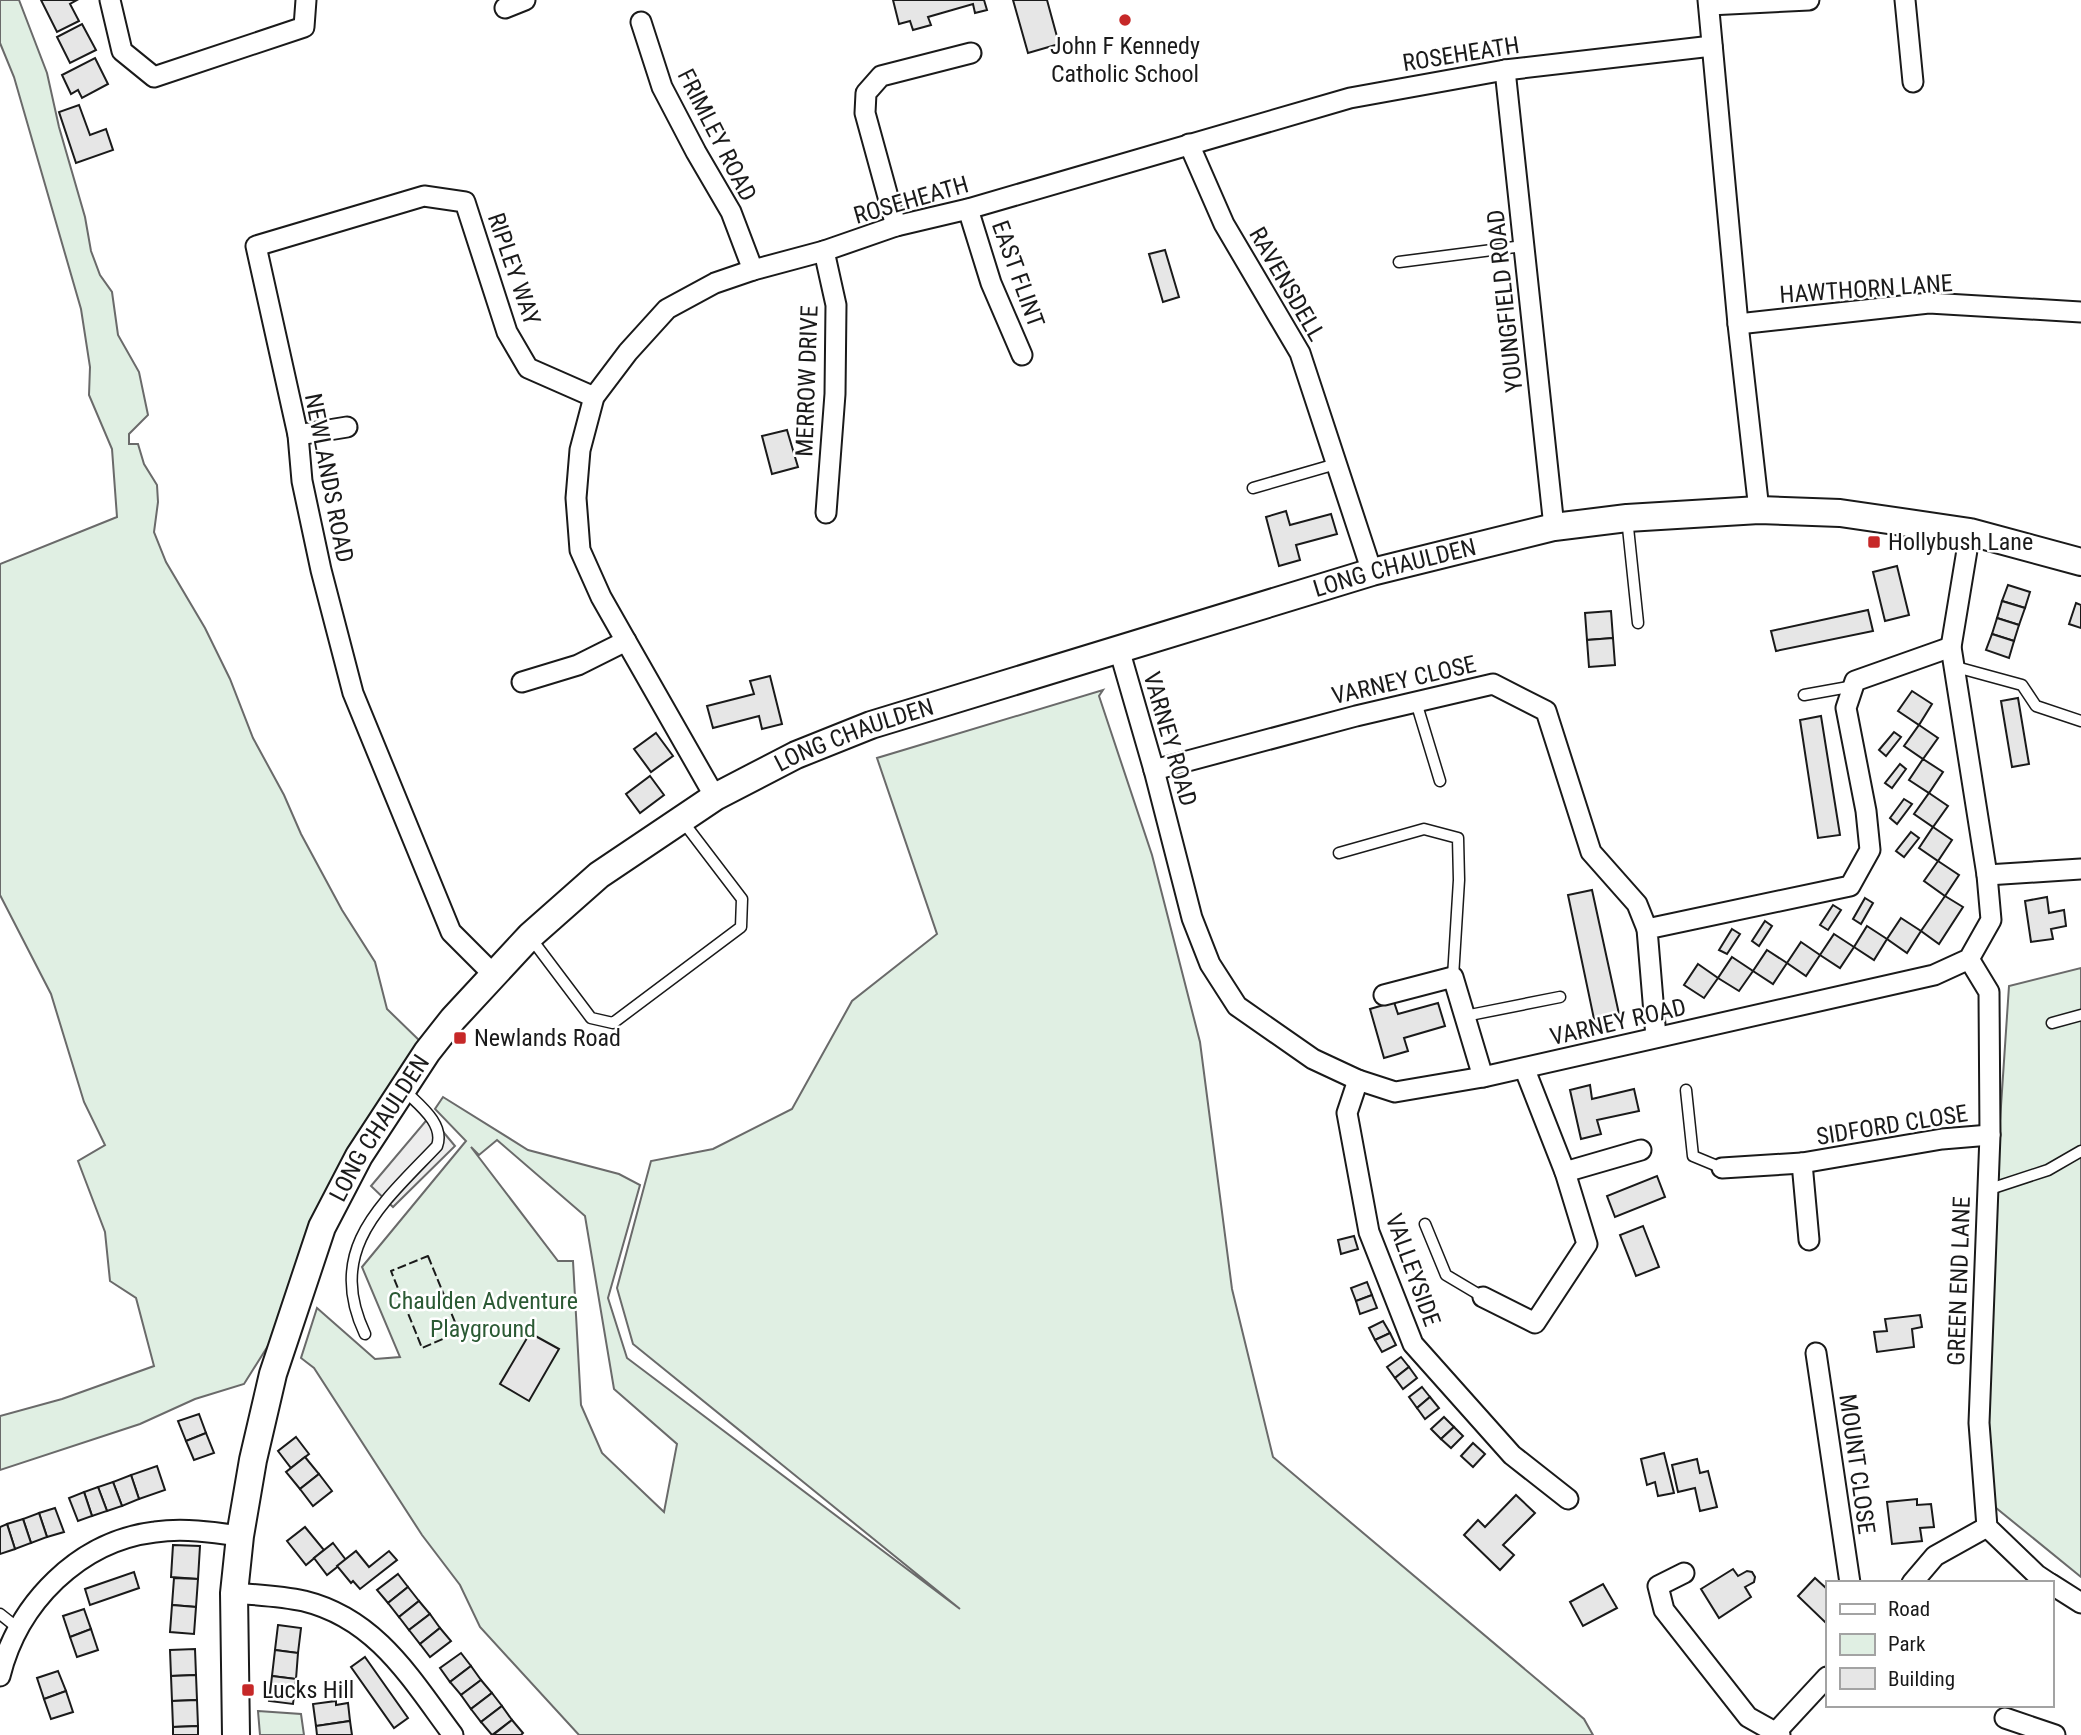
<svg xmlns="http://www.w3.org/2000/svg" width="2081" height="1735" viewBox="0 0 2081 1735" font-family="'Roboto Condensed',sans-serif">
  <style>
    .green { fill: #e0efe3; stroke: #6a6a6a; stroke-width: 2; fill-rule: evenodd }
    .parking { fill: #ededed; stroke: #6a6a6a; stroke-width: 2 }
    .building { fill: #e6e6e6; stroke: #1a1a1a; stroke-width: 2 }
    .lines { fill: none; stroke-linecap: round; stroke-linejoin: round }
    .lane-casing { stroke: #1a1a1a; stroke-width: 13 }
    .street-casing { stroke: #1a1a1a; stroke-width: 23 }
    .secondary-casing { stroke: #1a1a1a; stroke-width: 30 }
    .lane { stroke: #fff; stroke-width: 10 }
    .street { stroke: #fff; stroke-width: 19 }
    .secondary { stroke: #fff; stroke-width: 26 }
    .fence { stroke: #1a1a1a; stroke-width: 2; stroke-dasharray: 9 3.5; stroke-linecap: butt }
    .poi-dot { fill: #c62828; stroke: #fff; stroke-width: 2.5 }
    .labels { text-anchor: middle; dominant-baseline: central; stroke-width: 5; stroke-linejoin: round; paint-order: stroke }
    .poi-label { font-size: 24px; fill: #1a1a1a; stroke: #fff; text-anchor: start }
    .street-label { font-size: 24px; fill: #1a1a1a; stroke: #fff }
    .park-label { font-size: 24px; fill: #2b5a34; stroke: #fff }
  </style>
  <rect width="100%" height="100%" fill="#fff"/>
  <g class="green">
    <path d="M 0,0 L 19,0 L 47,73 L 59,127 L 85,217 L 91,251 L 100,275 L 112,292 L 118,335 L 139,372 L 148,415 L 129,434 L 129,444 L 138,444 L 144,464 L 157,485 L 158,502 L 154,532 L 166,562 L 205,628 L 230,679 L 253,738 L 284,795 L 301,834 L 342,910 L 375,962 L 387,1009 L 422,1043 L 271,1341 L 244,1384 L 195,1399 L 140,1424 L 0,1470 L 0,1416 L 62,1399 L 154,1366 L 136,1298 L 110,1281 L 105,1232 L 78,1161 L 105,1145 L 84,1102 L 51,994 L 0,895 L 0,564 L 117,517 L 112,449 L 89,395 L 90,367 L 81,309 L 14,77 L 0,43 Z"/>
    <path d="M 1103,690 L 1099,696 L 1152,855 L 1200,1042 L 1232,1289 L 1273,1457 L 1584,1719 L 1593,1735 L 579,1735 L 480,1627 L 460,1585 L 422,1535 L 314,1368 L 301,1358 L 317,1308 L 375,1359 L 400,1357 L 362,1267 L 466,1141 L 435,1109 L 443,1097 L 528,1150 L 619,1174 L 640,1185 L 608,1298 L 627,1358 L 960,1609 L 633,1344 L 617,1288 L 651,1161 L 713,1149 L 792,1109 L 852,1001 L 937,934 L 877,758 ZM 497,1140 L 585,1216 L 614,1389 L 677,1444 L 664,1512 L 602,1453 L 581,1405 L 573,1261 L 558,1261 L 471,1147 L 479,1155 Z"/>
    <path d="M 2081,968 L 2081,1577 L 1990,1503 L 1984,1361 L 2009,986 Z"/>
    <path d="M 258,1711 L 301,1714 L 304,1735 L 260,1735 Z"/>
  </g>
  <path class="parking" d="M 430,1116 L 455,1146 L 393,1207 L 371,1186 Z"/>
  <g class="building">
    <path d="M 41,0 L 77,0 L 70,4 L 79,21 L 57,32 Z"/>
    <path d="M 893,0 L 984,0 L 987,10 L 975,13 L 973,4 L 928,17 L 931,25 L 913,30 L 910,21 L 899,24 Z"/>
    <path d="M 1013,0 L 1047,0 L 1059,44 L 1028,53 Z"/>
    <path d="M 82,24 L 96,50 L 70,63 L 57,37 Z"/>
    <path d="M 95,58 L 108,84 L 82,98 L 78,90 L 71,94 L 62,75 Z"/>
    <path d="M 79,105 L 90,135 L 106,129 L 113,150 L 76,163 L 59,112 Z"/>
    <path d="M 1165,250 L 1179,297 L 1163,302 L 1149,254 Z"/>
    <path d="M 787,430 L 798,467 L 772,474 L 762,436 Z"/>
    <path d="M 1286,511 L 1290,525 L 1331,514 L 1337,534 L 1296,545 L 1300,560 L 1279,566 L 1266,517 Z"/>
    <path d="M 1897,566 L 1909,615 L 1885,621 L 1873,572 Z"/>
    <path d="M 2008,585 L 2030,592 L 2025,608 L 2002,601 Z"/>
    <path d="M 2002,601 L 2025,608 L 2019,625 L 1997,618 Z"/>
    <path d="M 2076,603 L 2081,605 L 2081,628 L 2069,624 Z"/>
    <path d="M 1868,610 L 1873,631 L 1776,651 L 1771,631 Z"/>
    <path d="M 1611,611 L 1613,638 L 1587,640 L 1585,613 Z"/>
    <path d="M 1997,618 L 2019,625 L 2014,641 L 1992,634 Z"/>
    <path d="M 1992,634 L 2014,641 L 2009,658 L 1986,650 Z"/>
    <path d="M 1613,638 L 1615,665 L 1589,667 L 1587,640 Z"/>
    <path d="M 770,676 L 782,724 L 762,729 L 759,716 L 713,728 L 707,706 L 754,694 L 750,681 Z"/>
    <path d="M 1912,691 L 1932,704 L 1919,725 L 1898,711 Z"/>
    <path d="M 2018,698 L 2029,764 L 2012,767 L 2001,701 Z"/>
    <path d="M 1821,716 L 1840,835 L 1818,838 L 1800,720 Z"/>
    <path d="M 1919,725 L 1938,738 L 1923,759 L 1904,746 Z"/>
    <path d="M 1894,732 L 1901,737 L 1886,756 L 1879,750 Z"/>
    <path d="M 656,733 L 673,756 L 651,772 L 634,749 Z"/>
    <path d="M 1923,759 L 1943,772 L 1929,793 L 1909,780 Z"/>
    <path d="M 1900,764 L 1906,769 L 1892,788 L 1885,783 Z"/>
    <path d="M 650,776 L 664,795 L 640,813 L 626,794 Z"/>
    <path d="M 1929,793 L 1948,806 L 1933,827 L 1914,814 Z"/>
    <path d="M 1904,799 L 1912,804 L 1897,824 L 1890,818 Z"/>
    <path d="M 1933,827 L 1952,840 L 1938,861 L 1919,848 Z"/>
    <path d="M 1911,832 L 1919,838 L 1904,857 L 1896,851 Z"/>
    <path d="M 1938,861 L 1959,875 L 1945,896 L 1924,881 Z"/>
    <path d="M 1592,890 L 1619,1014 L 1594,1019 L 1568,895 Z"/>
    <path d="M 1945,896 L 1963,907 L 1939,944 L 1921,931 Z"/>
    <path d="M 2047,897 L 2049,913 L 2064,910 L 2066,926 L 2051,929 L 2053,939 L 2031,942 L 2025,901 Z"/>
    <path d="M 1865,898 L 1873,903 L 1861,924 L 1853,919 Z"/>
    <path d="M 1833,905 L 1841,910 L 1828,930 L 1820,925 Z"/>
    <path d="M 1901,918 L 1921,931 L 1907,953 L 1887,939 Z"/>
    <path d="M 1765,921 L 1772,926 L 1759,946 L 1752,941 Z"/>
    <path d="M 1867,926 L 1887,939 L 1874,960 L 1854,947 Z"/>
    <path d="M 1732,929 L 1740,934 L 1727,954 L 1719,950 Z"/>
    <path d="M 1834,934 L 1854,947 L 1840,968 L 1820,955 Z"/>
    <path d="M 1801,942 L 1820,955 L 1806,976 L 1787,963 Z"/>
    <path d="M 1767,950 L 1787,963 L 1773,984 L 1753,971 Z"/>
    <path d="M 1732,957 L 1753,971 L 1739,991 L 1718,978 Z"/>
    <path d="M 1698,964 L 1718,978 L 1704,998 L 1684,985 Z"/>
    <path d="M 1394,1002 L 1398,1014 L 1438,1003 L 1445,1026 L 1404,1038 L 1408,1051 L 1384,1058 L 1370,1009 Z"/>
    <path d="M 1590,1085 L 1592,1099 L 1634,1089 L 1639,1111 L 1597,1120 L 1601,1134 L 1581,1139 L 1570,1090 Z"/>
    <path d="M 1657,1176 L 1665,1197 L 1615,1217 L 1607,1196 Z"/>
    <path d="M 1643,1226 L 1659,1267 L 1636,1276 L 1620,1235 Z"/>
    <path d="M 1354,1236 L 1358,1249 L 1341,1254 L 1338,1240 Z"/>
    <path d="M 1367,1282 L 1372,1295 L 1356,1301 L 1351,1288 Z"/>
    <path d="M 1372,1295 L 1377,1308 L 1360,1314 L 1356,1301 Z"/>
    <path d="M 1920,1315 L 1922,1327 L 1912,1329 L 1914,1347 L 1877,1352 L 1874,1332 L 1887,1331 L 1885,1319 Z"/>
    <path d="M 1383,1321 L 1390,1333 L 1375,1340 L 1369,1328 Z"/>
    <path d="M 530,1333 L 559,1349 L 529,1401 L 500,1384 Z"/>
    <path d="M 1390,1333 L 1396,1345 L 1382,1352 L 1375,1340 Z"/>
    <path d="M 1401,1357 L 1409,1367 L 1395,1378 L 1387,1367 Z"/>
    <path d="M 1409,1367 L 1417,1378 L 1403,1389 L 1395,1378 Z"/>
    <path d="M 1422,1387 L 1430,1397 L 1417,1408 L 1409,1397 Z"/>
    <path d="M 1430,1397 L 1439,1408 L 1425,1419 L 1417,1408 Z"/>
    <path d="M 199,1414 L 206,1433 L 186,1441 L 178,1421 Z"/>
    <path d="M 1444,1417 L 1454,1427 L 1441,1439 L 1431,1429 Z"/>
    <path d="M 1454,1427 L 1463,1436 L 1451,1448 L 1441,1439 Z"/>
    <path d="M 206,1433 L 214,1453 L 194,1460 L 186,1441 Z"/>
    <path d="M 296,1437 L 309,1454 L 291,1468 L 278,1451 Z"/>
    <path d="M 1473,1443 L 1485,1454 L 1473,1467 L 1461,1456 Z"/>
    <path d="M 1664,1453 L 1674,1493 L 1658,1496 L 1655,1482 L 1647,1485 L 1641,1459 Z"/>
    <path d="M 305,1457 L 319,1474 L 300,1489 L 286,1472 Z"/>
    <path d="M 1697,1459 L 1700,1473 L 1708,1471 L 1717,1507 L 1700,1511 L 1695,1488 L 1678,1492 L 1672,1465 Z"/>
    <path d="M 157,1466 L 165,1490 L 139,1499 L 131,1475 Z"/>
    <path d="M 319,1474 L 332,1491 L 313,1506 L 300,1489 Z"/>
    <path d="M 131,1475 L 139,1499 L 122,1506 L 113,1482 Z"/>
    <path d="M 113,1482 L 122,1506 L 107,1511 L 98,1487 Z"/>
    <path d="M 98,1487 L 107,1511 L 92,1516 L 84,1492 Z"/>
    <path d="M 84,1492 L 92,1516 L 78,1521 L 69,1498 Z"/>
    <path d="M 1516,1495 L 1535,1513 L 1503,1545 L 1514,1555 L 1500,1570 L 1464,1535 L 1478,1520 L 1485,1527 Z"/>
    <path d="M 1917,1499 L 1917,1505 L 1931,1504 L 1934,1527 L 1920,1528 L 1922,1541 L 1892,1544 L 1887,1502 Z"/>
    <path d="M 55,1508 L 64,1532 L 47,1537 L 39,1513 Z"/>
    <path d="M 39,1513 L 47,1537 L 31,1543 L 23,1519 Z"/>
    <path d="M 23,1519 L 31,1543 L 15,1549 L 7,1524 Z"/>
    <path d="M 7,1524 L 15,1549 L 0,1554 L 0,1527 Z"/>
    <path d="M 305,1527 L 324,1550 L 306,1565 L 287,1541 Z"/>
    <path d="M 333,1543 L 346,1560 L 327,1575 L 314,1558 Z"/>
    <path d="M 173,1545 L 200,1546 L 198,1579 L 171,1577 Z"/>
    <path d="M 356,1551 L 369,1567 L 389,1551 L 397,1560 L 360,1589 L 353,1581 L 351,1583 L 337,1566 Z"/>
    <path d="M 1733,1569 L 1738,1576 L 1747,1571 L 1752,1572 L 1755,1577 L 1754,1582 L 1745,1587 L 1751,1597 L 1719,1618 L 1701,1589 Z"/>
    <path d="M 134,1572 L 139,1588 L 90,1605 L 85,1589 Z"/>
    <path d="M 398,1574 L 408,1587 L 388,1603 L 377,1590 Z"/>
    <path d="M 174,1578 L 198,1579 L 196,1607 L 172,1605 Z"/>
    <path d="M 1815,1578 L 1827,1589 L 1827,1624 L 1798,1596 Z"/>
    <path d="M 1603,1584 L 1617,1608 L 1583,1626 L 1570,1602 Z"/>
    <path d="M 408,1587 L 419,1601 L 399,1617 L 388,1603 Z"/>
    <path d="M 419,1601 L 430,1614 L 409,1630 L 399,1617 Z"/>
    <path d="M 172,1605 L 196,1607 L 194,1634 L 170,1632 Z"/>
    <path d="M 84,1609 L 91,1629 L 70,1637 L 63,1616 Z"/>
    <path d="M 430,1614 L 440,1628 L 420,1644 L 409,1630 Z"/>
    <path d="M 278,1625 L 301,1628 L 298,1653 L 275,1650 Z"/>
    <path d="M 440,1628 L 451,1641 L 430,1657 L 420,1644 Z"/>
    <path d="M 91,1629 L 98,1650 L 77,1657 L 70,1637 Z"/>
    <path d="M 195,1649 L 196,1675 L 171,1676 L 170,1650 Z"/>
    <path d="M 275,1650 L 298,1653 L 296,1679 L 272,1676 Z"/>
    <path d="M 461,1653 L 471,1666 L 450,1682 L 440,1668 Z"/>
    <path d="M 365,1657 L 408,1718 L 394,1728 L 351,1667 Z"/>
    <path d="M 471,1666 L 481,1680 L 461,1695 L 450,1682 Z"/>
    <path d="M 58,1671 L 66,1691 L 44,1699 L 37,1678 Z"/>
    <path d="M 196,1675 L 197,1700 L 172,1701 L 171,1676 Z"/>
    <path d="M 272,1676 L 296,1679 L 293,1704 L 269,1701 Z"/>
    <path d="M 481,1680 L 492,1693 L 471,1709 L 461,1695 Z"/>
    <path d="M 66,1691 L 73,1712 L 51,1719 L 44,1699 Z"/>
    <path d="M 492,1693 L 502,1706 L 481,1722 L 471,1709 Z"/>
    <path d="M 197,1700 L 198,1726 L 173,1727 L 172,1701 Z"/>
    <path d="M 336,1701 L 336,1705 L 348,1703 L 350,1721 L 316,1726 L 313,1704 Z"/>
    <path d="M 502,1706 L 512,1720 L 492,1735 L 481,1722 Z"/>
    <path d="M 512,1720 L 523,1733 L 521,1735 L 493,1735 Z"/>
    <path d="M 350,1721 L 352,1735 L 317,1735 L 316,1726 Z"/>
    <path d="M 198,1726 L 198,1735 L 173,1735 L 173,1727 Z"/>
  </g>
  <g class="lines">
    <defs>
      <g id="lane">
        <path d="M 1399,262 L 1523,246"/>
        <path d="M 1253,488 L 1336,464"/>
        <path d="M 1627,518 L 1638,623"/>
        <path d="M 1956,667 L 2022,685 L 2036,706 L 2081,721"/>
        <path d="M 1804,695 L 1854,686"/>
        <path d="M 1416,702 L 1440,781"/>
        <path d="M 1339,853 L 1424,829 L 1458,838 L 1459,880 L 1453,977"/>
        <path d="M 530,937 L 591,1018 L 613,1023 L 741,927 L 742,899 L 681,819"/>
        <path d="M 1465,1016 L 1560,997"/>
        <path d="M 2052,1023 L 2081,1015"/>
        <path d="M 1686,1090 L 1693,1156 L 1722,1168"/>
        <path d="M 1987,1190 L 2048,1170 L 2081,1151"/>
        <path d="M 1425,1224 L 1446,1275 L 1483,1297"/>
        <path d="M 365,1334 C 325,1249 382,1204 437,1146 C 445,1124 419,1105 405,1091"/>
        <path d="M 0,1614 L 19,1629"/>
      </g>
      <g id="street">
        <path d="M 110,0 L 122,51 L 154,77 L 304,27 L 306,0"/>
        <path d="M 1708,0 L 1738,324 L 1759,510"/>
        <path d="M 1905,0 L 1913,82"/>
        <path d="M 1709,5 L 1809,0"/>
        <path d="M 505,8 L 525,0"/>
        <path d="M 641,22 L 662,87 L 696,152 L 731,212 L 753,270"/>
        <path d="M 1505,70 L 1554,527"/>
        <path d="M 1189,144 L 1224,224 L 1300,353 L 1372,572"/>
        <path d="M 968,209 L 991,283 L 1022,355"/>
        <path d="M 896,226 L 865,113 L 866,93 L 881,76 L 971,53"/>
        <path d="M 824,251 L 836,305 L 835,394 L 826,513"/>
        <path d="M 1738,324 L 1929,303 L 2081,312"/>
        <path d="M 298,435 L 347,427"/>
        <path d="M 1119,649 L 1154,770 L 1192,918 L 1210,964 L 1237,1006 L 1313,1059 L 1358,1080 L 1395,1092 L 1483,1077 L 1934,975 L 1969,959 L 1991,920 L 1987,875 L 1951,647 L 1970,532"/>
        <path d="M 522,682 L 578,665 L 626,641"/>
        <path d="M 1154,770 L 1356,716 L 1493,684 L 1546,711 L 1591,852 L 1637,904 L 1647,929"/>
        <path d="M 715,797 L 626,641 L 601,597 L 580,550 L 576,498 L 580,450 L 594,397 L 628,352 L 667,309 L 715,283 L 753,270 L 824,251 L 896,226 L 968,209 L 1350,98 L 1505,70 L 1712,46"/>
        <path d="M 1987,875 L 2081,869"/>
        <path d="M 1969,959 L 1989,992 L 1990,1135 L 1979,1423 L 1987,1527 L 2037,1575 L 2049,1583"/>
        <path d="M 494,975 L 451,932 L 353,693 L 321,570 L 302,481 L 298,435 L 256,246 L 424,196 L 465,202 L 507,332 L 528,368 L 594,397"/>
        <path d="M 1384,995 L 1453,977 L 1483,1077"/>
        <path d="M 1656,1037 L 1647,929 L 1850,886 L 1870,850 L 1866,811 L 1846,708 L 1855,681 L 1951,647"/>
        <path d="M 1525,1070 L 1565,1172 L 1641,1150"/>
        <path d="M 1358,1080 L 1347,1113 L 1369,1232 L 1413,1344 L 1512,1455 L 1568,1499"/>
        <path d="M 1802,1163 L 1809,1240"/>
        <path d="M 1722,1168 L 1802,1163 L 1942,1139 L 1990,1135"/>
        <path d="M 1483,1297 L 1535,1323 L 1587,1244 L 1565,1172"/>
        <path d="M 1816,1353 L 1850,1583"/>
        <path d="M 1684,1573 L 1658,1586 L 1664,1610 L 1748,1717 L 1780,1735"/>
        <path d="M 1912,1583 L 1935,1556 L 1987,1527"/>
        <path d="M 2051,1584 L 2081,1603"/>
        <path d="M 234,1593 C 257,1595 281,1596 304,1601 C 377,1619 411,1679 453,1735"/>
        <path d="M 0,1676 C 18,1603 79,1541 155,1532 C 183,1528 212,1532 240,1536"/>
        <path d="M 2005,1718 L 2055,1735"/>
        <path d="M 1776,1732 L 1827,1677"/>
      </g>
      <g id="secondary">
        <path id="s1" d="M 236,1735 L 234,1593 L 240,1536 L 253,1460 L 273,1374 L 322,1227 L 359,1156 L 427,1052 L 453,1019 L 530,936 L 599,875 L 715,797 L 796,755 L 871,725 L 1372,572 L 1554,527 L 1627,518 L 1759,510 L 1840,513 L 1970,532 L 2081,562"/>
      </g>
    </defs>
    <use href="#lane" class="lane-casing"/>
    <use href="#street" class="street-casing"/>
    <use href="#secondary" class="secondary-casing"/>
    <use href="#lane" class="lane"/>
    <use href="#street" class="street"/>
    <use href="#secondary" class="secondary"/>
    <path class="fence" d="M 428,1256 L 459,1332 L 422,1348 L 391,1271 Z"/>
  </g>
  <g class="poi-dot">
    <circle cx="1125" cy="20" r="7"/>
    <rect x="1867" y="535" width="14" height="14" rx="3.5"/>
    <rect x="453" y="1031" width="14" height="14" rx="3.5"/>
    <rect x="241" y="1683" width="14" height="14" rx="3.5"/>
  </g>
  <g class="labels">
    <g class="poi-label">
      <text x="1125" y="46" text-anchor="middle">John F Kennedy<tspan x="1125" dy="28">Catholic School</tspan></text>
      <text x="1888" y="542">Hollybush Lane</text>
      <text x="474" y="1038">Newlands Road</text>
      <text x="262" y="1690">Lucks Hill</text>
    </g>
    <g class="street-label">
      <text transform="translate(1461 54) rotate(-9)">ROSEHEATH</text>
      <text transform="translate(717 135) rotate(63)">FRIMLEY ROAD</text>
      <text transform="translate(911 200) rotate(-16)">ROSEHEATH</text>
      <text transform="translate(514 269) rotate(71)">RIPLEY WAY</text>
      <text transform="translate(1018 274) rotate(70)">EAST FLINT</text>
      <text transform="translate(1287 284) rotate(60)">RAVENSDELL</text>
      <text transform="translate(1866 289) rotate(-4)">HAWTHORN LANE</text>
      <text transform="translate(1505 301) rotate(-96)">YOUNGFIELD ROAD</text>
      <text transform="translate(807 381) rotate(-88)">MERROW DRIVE</text>
      <text transform="translate(329 478) rotate(79)">NEWLANDS ROAD</text>
      <text stroke="none"><textPath href="#s1" startOffset="1830">LONG CHAULDEN</textPath></text>
      <text transform="translate(1404 680) rotate(-13)">VARNEY CLOSE</text>
      <text stroke="none"><textPath href="#s1" startOffset="1264">LONG CHAULDEN</textPath></text>
      <text transform="translate(1170 739) rotate(74)">VARNEY ROAD</text>
      <text transform="translate(1618 1022) rotate(-13)">VARNEY ROAD</text>
      <text transform="translate(1892 1125) rotate(-9)">SIDFORD CLOSE</text>
      <text stroke="none"><textPath href="#s1" startOffset="634">LONG CHAULDEN</textPath></text>
      <text transform="translate(1413 1270) rotate(70)">VALLEYSIDE</text>
      <text transform="translate(1959 1281) rotate(-88)">GREEN END LANE</text>
      <text transform="translate(1857 1464) rotate(82)">MOUNT CLOSE</text>
    </g>
    <g class="park-label">
      <text x="483" y="1301">Chaulden Adventure<tspan x="483" dy="28">Playground</tspan></text>
    </g>
  </g>
  <rect x="1826" y="1581" width="228" height="126" fill="#ffffff" stroke="#a3a3a3" stroke-width="2"/>
  <rect x="1840" y="1604" width="35" height="10" fill="#ffffff" stroke="#a3a3a3" stroke-width="2"/>
  <text x="1888" y="1616" font-size="21" fill="#1a1a1a">Road</text>
  <rect x="1840" y="1634" width="35" height="21" fill="#e0efe3" stroke="#a3a3a3" stroke-width="2"/>
  <text x="1888" y="1651" font-size="21" fill="#1a1a1a">Park</text>
  <rect x="1840" y="1668" width="35" height="21" fill="#e6e6e6" stroke="#a3a3a3" stroke-width="2"/>
  <text x="1888" y="1686" font-size="21" fill="#1a1a1a">Building</text>
</svg>
